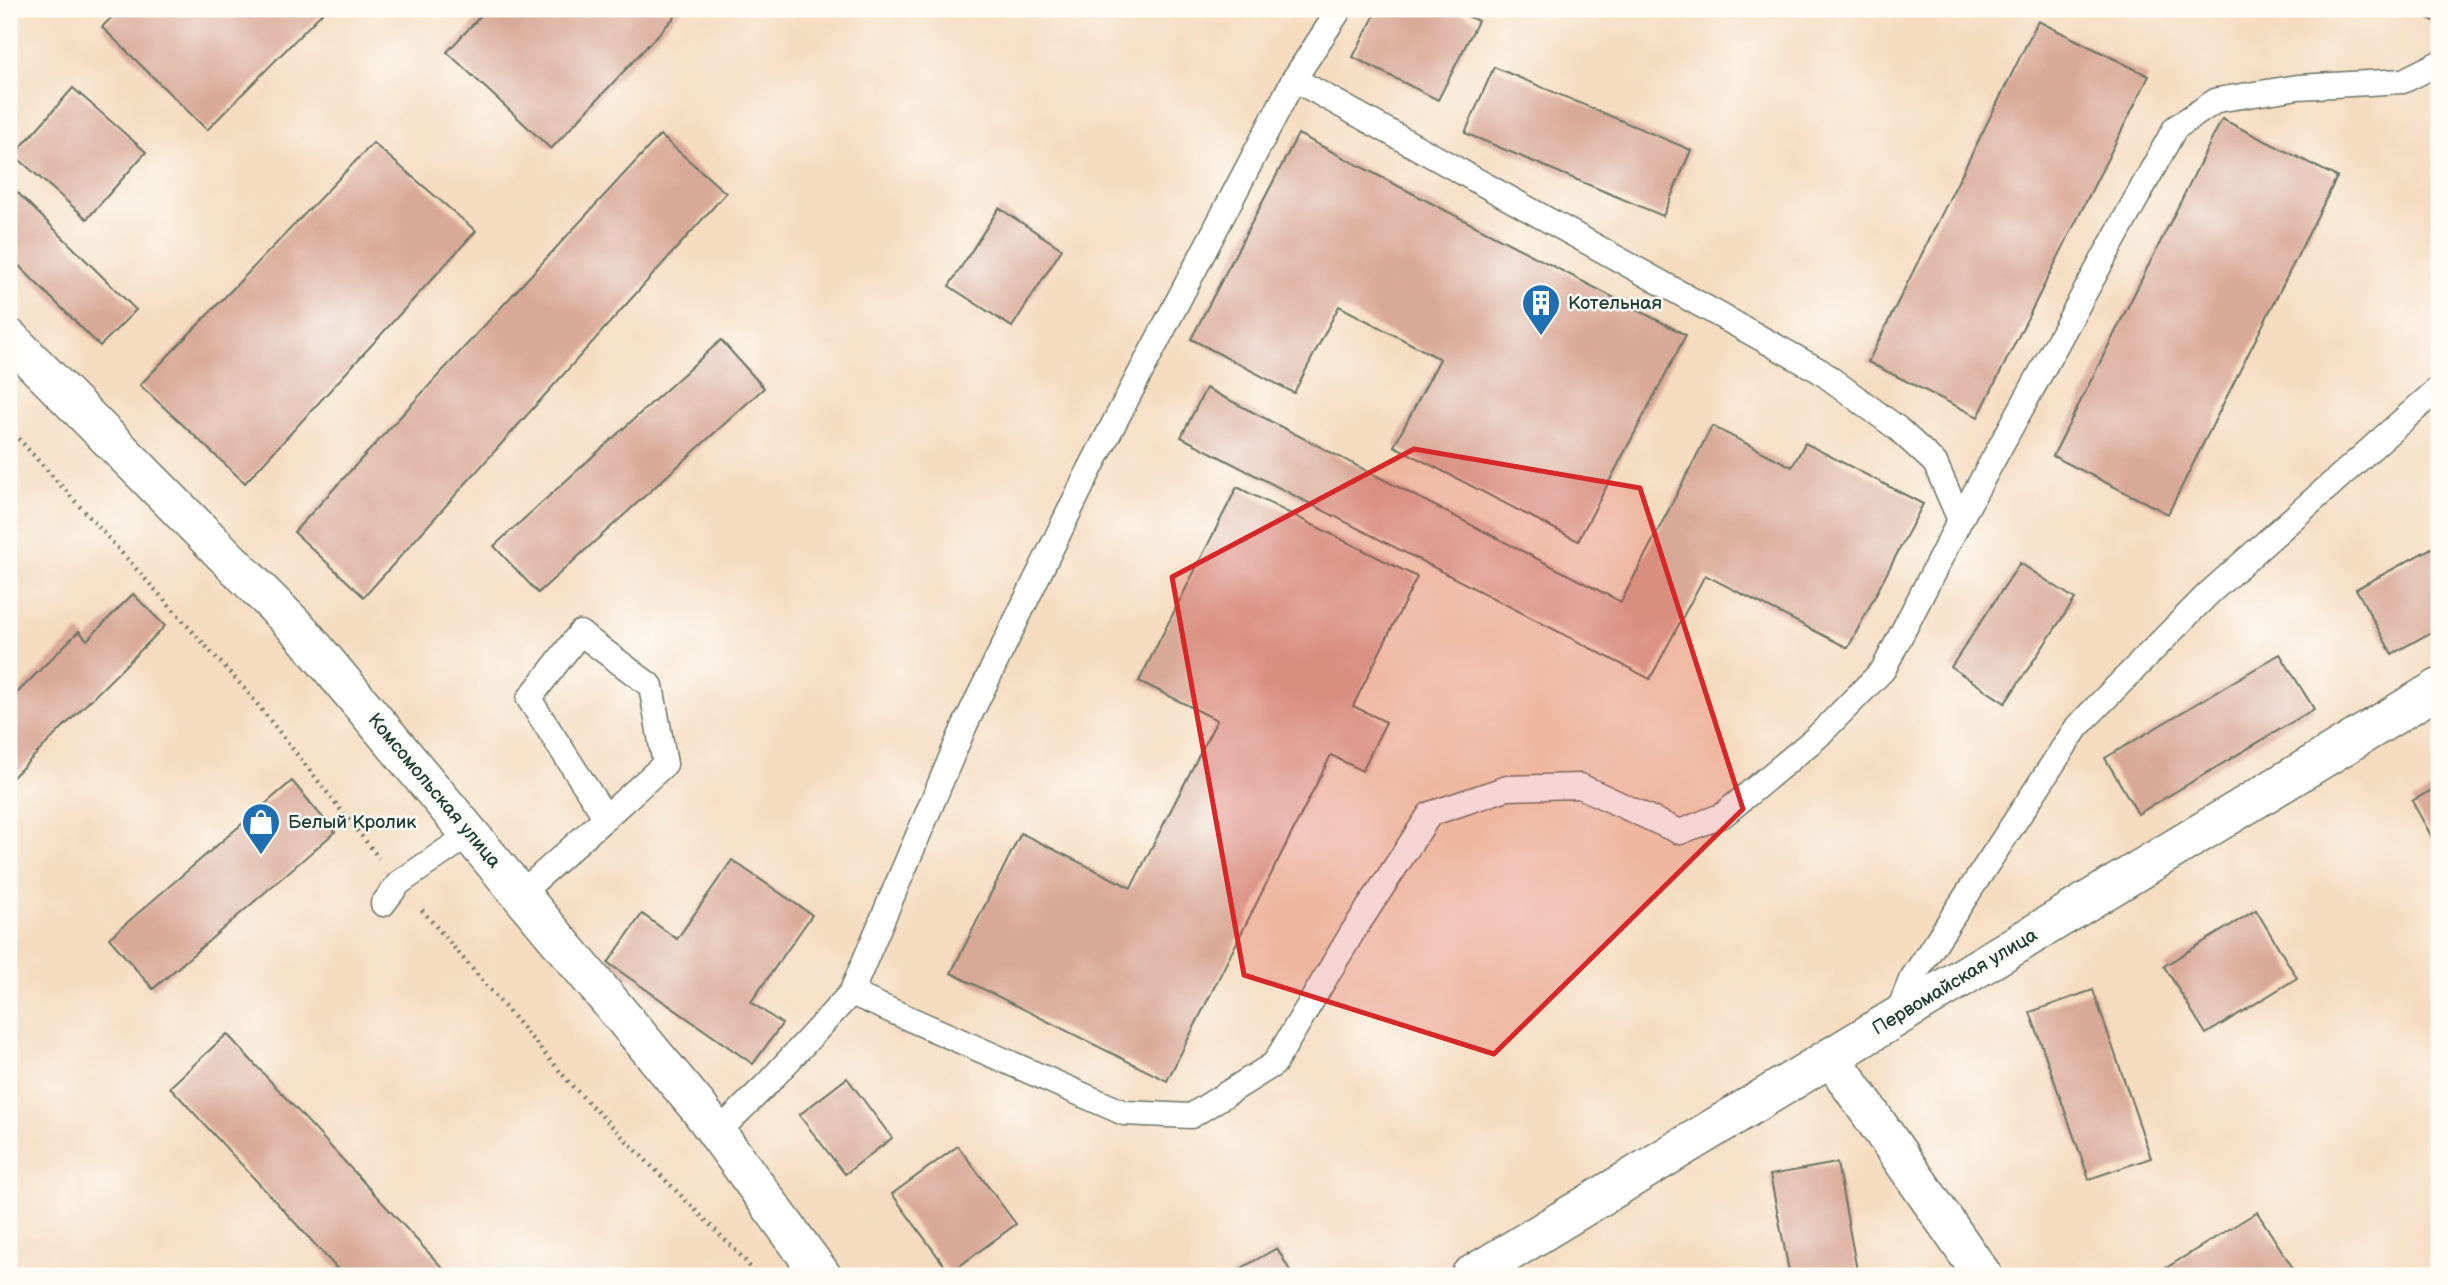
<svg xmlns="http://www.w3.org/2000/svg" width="2448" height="1285" viewBox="0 0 2448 1285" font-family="'Balsamiq Sans',sans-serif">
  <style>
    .building { fill: #d9a997 }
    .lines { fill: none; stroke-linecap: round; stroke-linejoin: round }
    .lane-casing { stroke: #6a7465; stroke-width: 27 }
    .street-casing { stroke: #6a7465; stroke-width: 41 }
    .secondary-casing { stroke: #6a7465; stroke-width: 41 }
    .path { stroke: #6a7465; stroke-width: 4.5; stroke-dasharray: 2 5; stroke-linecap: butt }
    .lane { stroke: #fff; stroke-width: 24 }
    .street { stroke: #fff; stroke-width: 38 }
    .secondary { stroke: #fff; stroke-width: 38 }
    .marked { fill: #d62828; fill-opacity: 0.2; stroke: #d62828; stroke-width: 5; stroke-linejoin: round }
    .labels { text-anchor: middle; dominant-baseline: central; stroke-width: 5; stroke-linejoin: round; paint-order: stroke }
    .poi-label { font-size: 19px; fill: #1f3d34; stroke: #fdfcf7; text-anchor: start }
    .street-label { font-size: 19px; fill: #1f3d34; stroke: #fdfcf7 }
  </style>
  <rect width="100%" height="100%" fill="#fdfcf7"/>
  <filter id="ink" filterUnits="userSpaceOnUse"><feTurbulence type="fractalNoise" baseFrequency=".0143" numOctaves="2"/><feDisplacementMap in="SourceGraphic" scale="14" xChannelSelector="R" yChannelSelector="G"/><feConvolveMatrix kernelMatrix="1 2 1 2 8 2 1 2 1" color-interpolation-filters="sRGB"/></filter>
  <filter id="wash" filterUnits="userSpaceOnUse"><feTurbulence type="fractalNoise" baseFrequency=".00686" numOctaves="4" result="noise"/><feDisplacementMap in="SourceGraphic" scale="28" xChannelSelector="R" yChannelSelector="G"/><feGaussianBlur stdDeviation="1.57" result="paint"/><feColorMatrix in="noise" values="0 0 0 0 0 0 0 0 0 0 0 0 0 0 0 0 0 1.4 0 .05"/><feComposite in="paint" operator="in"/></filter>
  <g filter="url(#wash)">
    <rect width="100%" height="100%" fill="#f5dbbf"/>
    <g id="blocks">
      <g class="building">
        <path d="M 120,9 L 326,9 L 207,130 L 102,27 Z"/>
        <path d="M 487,9 L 682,9 L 551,149 L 447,52 Z"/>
        <path d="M 1378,9 L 1453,9 L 1478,21 L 1438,100 L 1353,57 Z"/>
        <path d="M 2407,9 L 2439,9 L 2439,23 Z"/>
        <path d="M 2038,21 L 2149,76 L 1978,417 L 1868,362 Z"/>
        <path d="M 1494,67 L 1691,150 L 1663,216 L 1465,133 Z"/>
        <path d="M 73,88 L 146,152 L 87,219 L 14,155 Z"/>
        <path d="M 2222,119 L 2337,177 L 2168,514 L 2053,456 Z"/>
        <path d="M 1298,134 L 1686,335 L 1578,541 L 1394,446 L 1440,359 L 1339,306 L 1294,393 L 1191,339 Z"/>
        <path d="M 660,135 L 726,193 L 364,597 L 294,532 Z"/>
        <path d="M 373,143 L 476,231 L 245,483 L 140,385 Z"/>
        <path d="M 10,185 L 136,310 L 100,346 L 9,256 Z"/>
        <path d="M 999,208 L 1062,249 L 1012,327 L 949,286 Z"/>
        <path d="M 721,340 L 764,388 L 538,593 L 494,546 Z"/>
        <path d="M 1206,388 L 1621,602 L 1712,426 L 1792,467 L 1805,443 L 1923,504 L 1848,648 L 1705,575 L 1650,679 L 1181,437 Z"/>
        <path d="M 1237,487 L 1417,577 L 1353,706 L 1386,722 L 1362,771 L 1331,755 L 1167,1081 L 951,973 L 1021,833 L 1131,888 L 1217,720 L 1139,681 Z"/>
        <path d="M 2439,544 L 2439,628 L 2392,654 L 2356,589 Z"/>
        <path d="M 2020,563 L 2075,599 L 2005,703 L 1951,667 Z"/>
        <path d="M 133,594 L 165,626 L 9,781 L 9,701 L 79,631 L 87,640 Z"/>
        <path d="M 2280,654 L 2314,709 L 2138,814 L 2105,758 Z"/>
        <path d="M 292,781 L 335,832 L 153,989 L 109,938 Z"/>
        <path d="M 2439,786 L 2439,850 L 2412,801 Z"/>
        <path d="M 732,860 L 812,915 L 751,1002 L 782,1024 L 753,1064 L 608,963 L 642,914 L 677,939 Z"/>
        <path d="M 2256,910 L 2297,978 L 2206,1034 L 2164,966 Z"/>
        <path d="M 2093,990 L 2151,1158 L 2089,1179 L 2030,1012 Z"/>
        <path d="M 227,1034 L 450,1276 L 344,1276 L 170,1087 Z"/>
        <path d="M 847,1078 L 892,1138 L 845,1174 L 799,1115 Z"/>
        <path d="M 958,1146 L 1016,1224 L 950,1273 L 892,1194 Z"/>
        <path d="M 1837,1163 L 1858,1276 L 1790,1276 L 1770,1175 Z"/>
        <path d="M 2257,1212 L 2298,1276 L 2153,1276 Z"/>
        <path d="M 1277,1248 L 1293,1276 L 1228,1276 Z"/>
      </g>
    </g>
  </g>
  <g filter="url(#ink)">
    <use href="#blocks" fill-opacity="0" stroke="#6a7465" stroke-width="2"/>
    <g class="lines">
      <defs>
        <g id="lane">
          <path d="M 1294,79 L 1340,9"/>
          <path d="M 1960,520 L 2175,128 L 2217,100 L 2298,87 L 2403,81 L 2439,63"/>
          <path d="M 520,894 C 569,851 617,807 665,764 L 651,686 L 580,633 L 529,699 L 606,818"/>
          <path d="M 383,904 L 399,883 L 470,834"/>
          <path d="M 1896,1017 L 1911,980 L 2077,727 L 2208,594 L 2439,388"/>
          <path d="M 717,1133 L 767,1084 L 851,993 L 965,725 L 1089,471 L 1294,79 L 1820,371 L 1897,428 L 1935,463 L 1960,520 L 1883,670 L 1817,737 L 1723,815 L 1680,832 L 1580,786 L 1507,788 L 1430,814 L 1352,933 L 1274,1064 L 1191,1116 L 1124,1113 L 851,993"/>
        </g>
        <path id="street" d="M 1831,1057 L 1983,1276"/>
        <g id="secondary">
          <path d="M 9,338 L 301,632 L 698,1107 L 822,1276"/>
          <path d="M 1470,1276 L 2439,688"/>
        </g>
      </defs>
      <use href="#lane" class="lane-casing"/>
      <use href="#street" class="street-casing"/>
      <use href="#secondary" class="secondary-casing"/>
      <g class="path">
        <path d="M 9,428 L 250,695 L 379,858"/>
        <path d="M 422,910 L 574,1088 L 743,1258 L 757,1276"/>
      </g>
      <use href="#lane" class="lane"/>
      <use href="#street" class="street"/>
      <use href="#secondary" class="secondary"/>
    </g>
  </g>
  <path class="marked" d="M 1414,449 L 1640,488 L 1743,809 L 1494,1054 L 1244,975 L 1172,577 Z"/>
  <defs>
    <symbol id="building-pin" viewBox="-11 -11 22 30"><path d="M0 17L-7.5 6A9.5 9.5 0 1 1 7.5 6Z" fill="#1f6fb2" stroke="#fdfcf7"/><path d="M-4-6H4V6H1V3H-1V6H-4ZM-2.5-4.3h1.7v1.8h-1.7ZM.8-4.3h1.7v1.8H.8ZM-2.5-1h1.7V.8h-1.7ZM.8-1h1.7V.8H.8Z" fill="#fff"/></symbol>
    <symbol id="shop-pin" viewBox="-11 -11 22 30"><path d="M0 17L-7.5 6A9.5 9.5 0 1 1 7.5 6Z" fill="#1f6fb2" stroke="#fdfcf7"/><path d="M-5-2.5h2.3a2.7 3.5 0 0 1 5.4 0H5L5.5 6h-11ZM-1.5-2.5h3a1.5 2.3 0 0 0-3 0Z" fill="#fff"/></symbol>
  </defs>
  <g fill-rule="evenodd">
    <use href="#building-pin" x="1519" y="281" width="44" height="60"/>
    <use href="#shop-pin" x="239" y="800" width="44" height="60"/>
  </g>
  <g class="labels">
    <g class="poi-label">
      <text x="1568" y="303">Котельная</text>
      <text x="288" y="822">Белый Кролик</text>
    </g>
    <g class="street-label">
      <text transform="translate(434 791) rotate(50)">Комсомольская улица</text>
      <text transform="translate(1955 982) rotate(-31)">Первомайская улица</text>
    </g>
  </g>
  <rect width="2448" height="1285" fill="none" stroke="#fdfcf7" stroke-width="35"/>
</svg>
